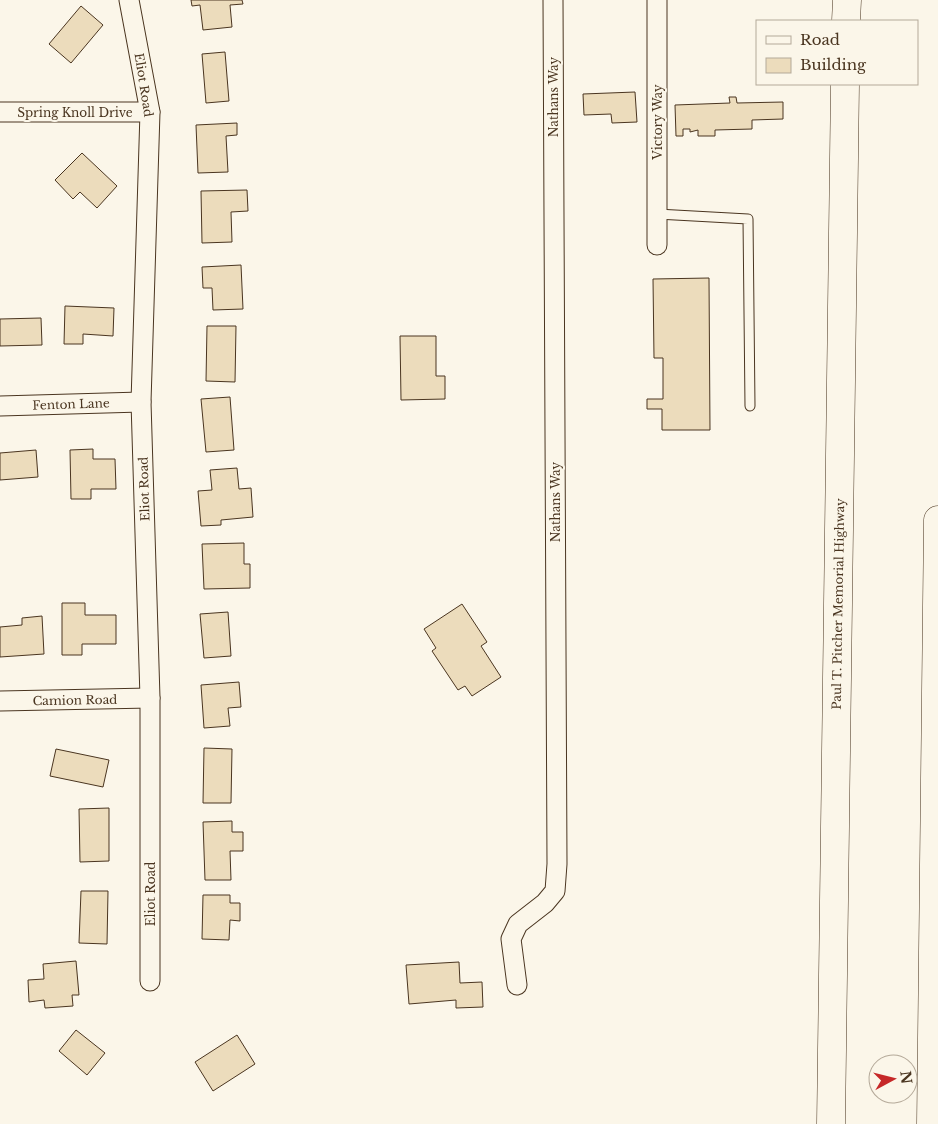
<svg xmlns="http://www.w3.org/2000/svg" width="938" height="1124" viewBox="0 0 938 1124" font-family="'Libre Baskerville',serif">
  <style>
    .building { fill: #ecdcbc; stroke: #4a3520 }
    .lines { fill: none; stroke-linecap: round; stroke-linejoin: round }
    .service-casing { stroke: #4a3520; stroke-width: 11 }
    .minor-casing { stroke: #4a3520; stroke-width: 21 }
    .motorway-casing { stroke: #4a3520; stroke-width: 29 }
    .service { stroke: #fbf6e9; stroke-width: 9 }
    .minor { stroke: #fbf6e9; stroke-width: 19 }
    .motorway { stroke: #fbf6e9; stroke-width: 28 }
    .labels { text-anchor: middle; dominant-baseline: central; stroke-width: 4; stroke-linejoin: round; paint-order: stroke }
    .street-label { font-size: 12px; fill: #4a3520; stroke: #fbf6e9 }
  </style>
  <rect width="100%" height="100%" fill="#fbf6e9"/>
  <g class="building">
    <path d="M 191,0 L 242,0 L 243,4 L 230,5 L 232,27 L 203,30 L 200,5 L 192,6 Z"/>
    <path d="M 81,6 L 103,25 L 71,63 L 49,44 Z"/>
    <path d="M 225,52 L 229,101 L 206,103 L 202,54 Z"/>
    <path d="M 635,92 L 637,122 L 612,123 L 611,114 L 584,115 L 583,94 Z"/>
    <path d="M 729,97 L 736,97 L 737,103 L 783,102 L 783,119 L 752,120 L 752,129 L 715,130 L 715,136 L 698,136 L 698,130 L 690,132 L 690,129 L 683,129 L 683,136 L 676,136 L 675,105 L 730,103 Z"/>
    <path d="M 237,123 L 237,135 L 226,136 L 228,172 L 198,173 L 196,125 Z"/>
    <path d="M 82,153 L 117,186 L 97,208 L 80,192 L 73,199 L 55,180 Z"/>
    <path d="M 247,190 L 248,211 L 231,212 L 232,242 L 202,243 L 201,191 Z"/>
    <path d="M 241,265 L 243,309 L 213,310 L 212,288 L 203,288 L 202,267 Z"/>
    <path d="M 709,278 L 710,430 L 662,430 L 662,409 L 647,409 L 647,399 L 663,399 L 663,358 L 654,358 L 653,279 Z"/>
    <path d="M 65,306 L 114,308 L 113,336 L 83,334 L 83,344 L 64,344 Z"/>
    <path d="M 41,318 L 42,345 L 0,346 L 0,319 Z"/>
    <path d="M 207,326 L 236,326 L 235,382 L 206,381 Z"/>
    <path d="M 400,336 L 436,336 L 436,376 L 445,376 L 445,399 L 401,400 Z"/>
    <path d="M 230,397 L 234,450 L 206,452 L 201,399 Z"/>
    <path d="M 93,449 L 93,459 L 115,459 L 116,489 L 91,489 L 91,499 L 71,499 L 70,450 Z"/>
    <path d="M 36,450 L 38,477 L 0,480 L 0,453 Z"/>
    <path d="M 237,468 L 239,489 L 251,488 L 253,517 L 221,520 L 221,525 L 201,526 L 198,491 L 212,490 L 210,470 Z"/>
    <path d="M 244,543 L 244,564 L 250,564 L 250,588 L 204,589 L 202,544 Z"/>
    <path d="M 62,603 L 85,603 L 85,615 L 116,615 L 116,644 L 82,644 L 82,655 L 62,655 Z"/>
    <path d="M 462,604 L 487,642 L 481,646 L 501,677 L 472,696 L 465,686 L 458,690 L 432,651 L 436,648 L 424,629 Z"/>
    <path d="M 228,612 L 231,656 L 204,658 L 200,614 Z"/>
    <path d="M 42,616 L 44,654 L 0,657 L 0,627 L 22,625 L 22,618 Z"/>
    <path d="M 239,682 L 241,707 L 228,708 L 230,726 L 204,728 L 201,685 Z"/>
    <path d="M 204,748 L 232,749 L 231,803 L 203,803 Z"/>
    <path d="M 56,749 L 109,760 L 103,787 L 50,776 Z"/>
    <path d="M 109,808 L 109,861 L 80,862 L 79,809 Z"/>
    <path d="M 232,821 L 232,832 L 243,832 L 243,851 L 230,851 L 231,880 L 205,880 L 203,822 Z"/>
    <path d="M 81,891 L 108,891 L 107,944 L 79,943 Z"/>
    <path d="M 203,895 L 230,895 L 230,903 L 240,903 L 240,921 L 230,920 L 229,940 L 202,939 Z"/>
    <path d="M 76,961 L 79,995 L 72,995 L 73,1006 L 45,1008 L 44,1000 L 29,1002 L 28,980 L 44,979 L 43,964 Z"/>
    <path d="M 459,962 L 460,983 L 482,982 L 483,1007 L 456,1008 L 456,1000 L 409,1004 L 406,965 Z"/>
    <path d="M 76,1030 L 105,1053 L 87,1075 L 59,1051 Z"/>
    <path d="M 237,1035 L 255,1064 L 213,1091 L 195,1062 Z"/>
  </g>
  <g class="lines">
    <defs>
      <path id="service" d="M 657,214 L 748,219 L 750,406"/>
      <g id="minor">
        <path d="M 129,0 L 150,112 L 141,402 L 150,698 L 150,981"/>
        <path d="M 657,0 L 657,245"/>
        <path d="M 0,112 L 150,112"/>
        <path d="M 0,406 L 141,402"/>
        <path d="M 0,701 L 150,698"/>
        <path d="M 517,985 L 511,939 L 518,924 L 545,903 L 555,891 L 557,864 L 553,0"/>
      </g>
      <g id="motorway">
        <path d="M 846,21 L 847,0"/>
        <path d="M 831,1124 L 845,84"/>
        <path d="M 931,1124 L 938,520"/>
      </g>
    </defs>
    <use href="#service" class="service-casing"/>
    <use href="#minor" class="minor-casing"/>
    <use href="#motorway" class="motorway-casing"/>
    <use href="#service" class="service"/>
    <use href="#minor" class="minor"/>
    <use href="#motorway" class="motorway"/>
  </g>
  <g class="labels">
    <g class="street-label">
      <text transform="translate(144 85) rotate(81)">Eliot Road</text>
      <text transform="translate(553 97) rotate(-90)">Nathans Way</text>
      <text x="75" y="112">Spring Knoll Drive</text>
      <text transform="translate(657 122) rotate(-90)">Victory Way</text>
      <text transform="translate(71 404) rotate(-2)">Fenton Lane</text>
      <text transform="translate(144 489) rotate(-92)">Eliot Road</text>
      <text transform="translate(555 502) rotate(-90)">Nathans Way</text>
      <text transform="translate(838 604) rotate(-89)">Paul T. Pitcher Memorial Highway</text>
      <text transform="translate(75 700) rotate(-1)">Camion Road</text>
      <text transform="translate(150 894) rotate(-90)">Eliot Road</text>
    </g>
  </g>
  <rect x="756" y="20" width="162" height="65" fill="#fbf6e9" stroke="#b4a999"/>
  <rect x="766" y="36" width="25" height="8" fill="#fbf6e9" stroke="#b4a999"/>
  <text x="800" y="45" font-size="15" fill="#4a3520">Road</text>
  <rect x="766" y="58" width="25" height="15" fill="#ecdcbc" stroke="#b4a999"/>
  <text x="800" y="70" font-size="15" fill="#4a3520">Building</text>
  <g transform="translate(893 1079) rotate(83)"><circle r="24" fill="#fbf6e9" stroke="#b4a999"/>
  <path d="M0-4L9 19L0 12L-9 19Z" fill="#c62828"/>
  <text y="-8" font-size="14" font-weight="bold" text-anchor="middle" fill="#4a3520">N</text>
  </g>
</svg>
